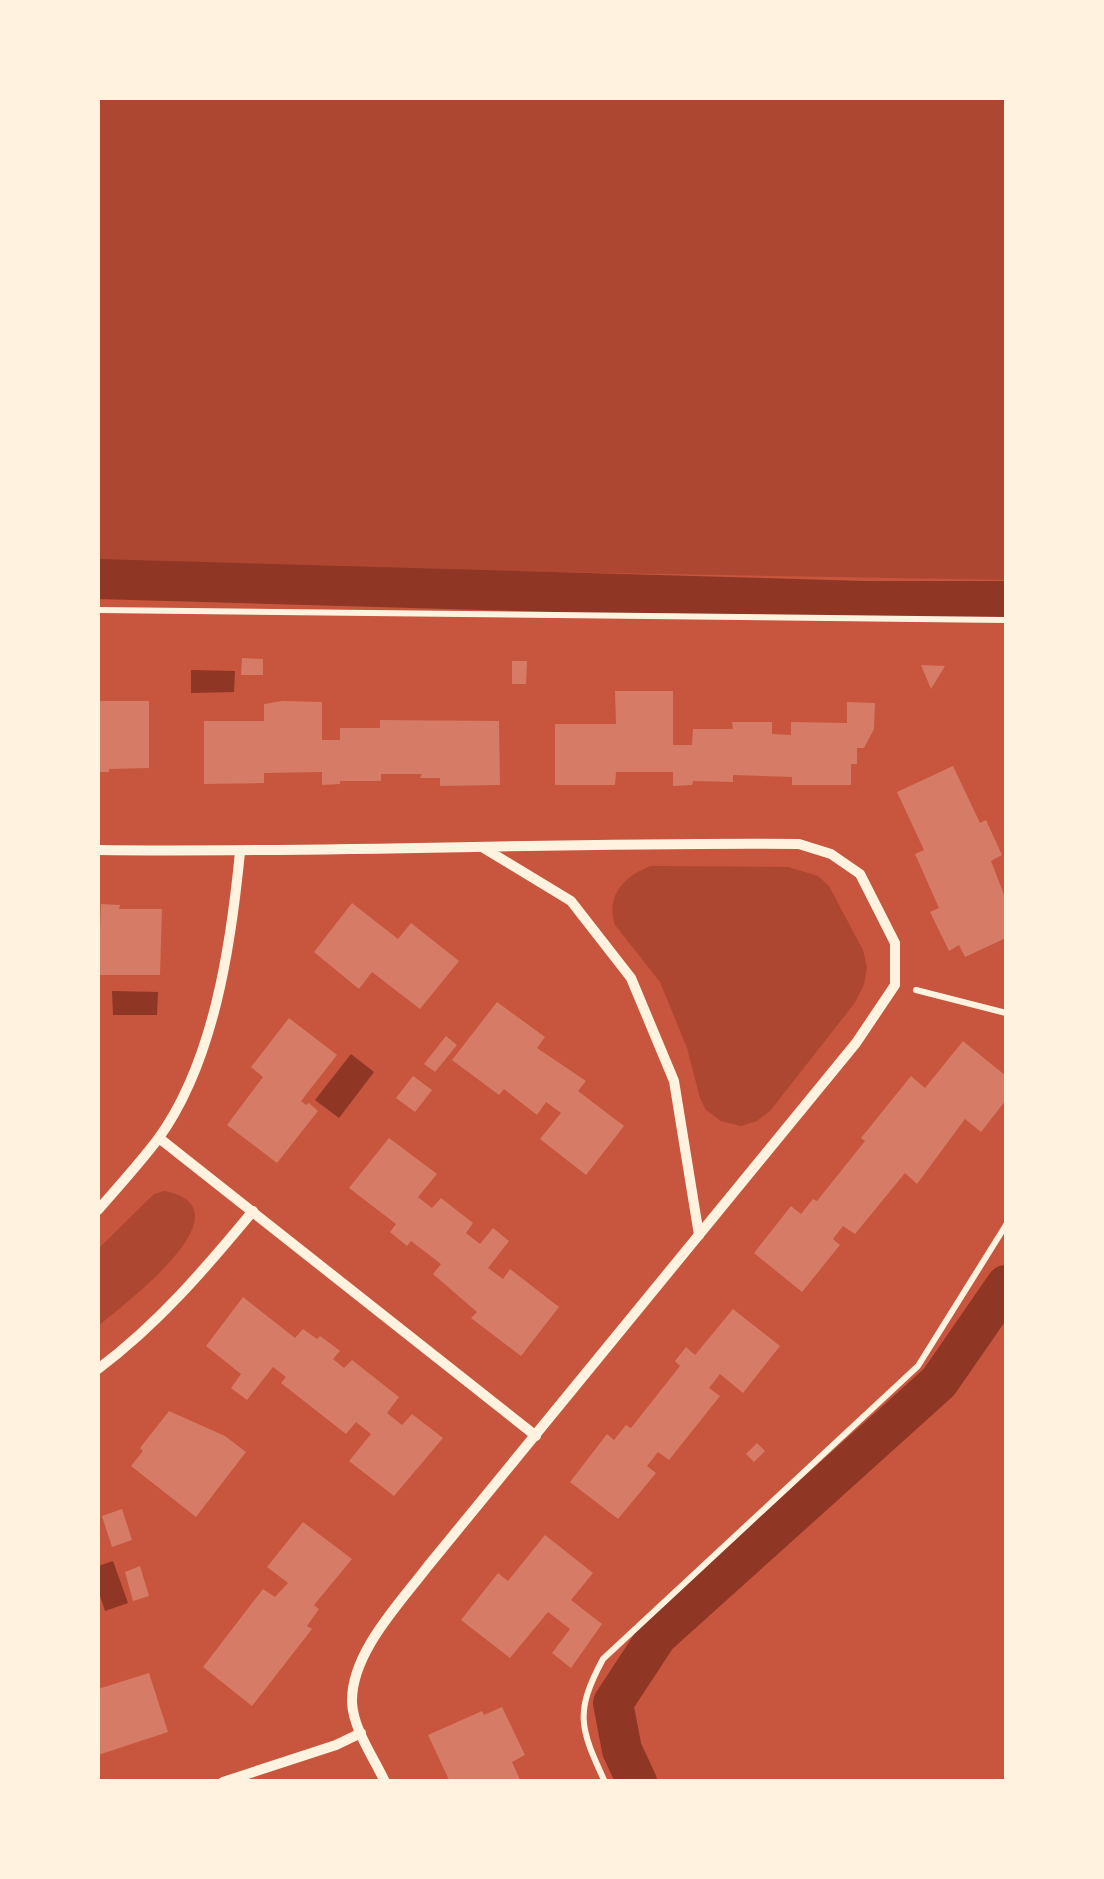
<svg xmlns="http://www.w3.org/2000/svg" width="1104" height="1879" viewBox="0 0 1104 1879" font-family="'Noto Serif',serif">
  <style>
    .green { fill: #ae4732 }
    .water { fill: #8f3625 }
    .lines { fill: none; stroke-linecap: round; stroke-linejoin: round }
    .canal { stroke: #8f3625; stroke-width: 40 }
    .building { fill: #d67c66 }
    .path { stroke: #fff3e0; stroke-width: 6 }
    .minor { stroke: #fff3e0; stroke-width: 10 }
  </style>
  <rect width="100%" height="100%" fill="#c8553d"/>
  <g class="green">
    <path d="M 98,98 L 1006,98 L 1006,580 L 98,564 Z"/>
    <path d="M 651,866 L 788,867 L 818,876 L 829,886 L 863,950 L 867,967 L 864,985 L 854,1004 L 770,1111 L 757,1121 L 741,1126 L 721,1121 L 706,1110 L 700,1098 L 687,1048 L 660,982 L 615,925 C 605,896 625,875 651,866 Z"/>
    <path d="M 164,1191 C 254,1208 122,1306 98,1326 L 98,1249 L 154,1194 Z"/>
  </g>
  <g class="water">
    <path d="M 191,670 L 235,671 L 234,692 L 191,693 Z"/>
    <path d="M 112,991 L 158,992 L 157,1015 L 113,1015 Z"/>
    <path d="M 351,1054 L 374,1072 L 339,1118 L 315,1100 Z"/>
    <path d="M 113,1561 L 128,1603 L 105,1611 L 98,1590 L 98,1566 Z"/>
  </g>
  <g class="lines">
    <g class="canal">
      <path d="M 98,579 L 864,601 L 1006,601"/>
      <path d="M 637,1782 L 622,1750 L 613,1703 L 657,1636 L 939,1382 L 1006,1285"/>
    </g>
  </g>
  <g class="building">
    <path d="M 242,658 L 263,659 L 263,675 L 241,675 Z"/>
    <path d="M 512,661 L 527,661 L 526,684 L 512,684 Z"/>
    <path d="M 921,665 L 945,666 L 931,689 Z"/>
    <path d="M 615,691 L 673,691 L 673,745 L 692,745 L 693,729 L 733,729 L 732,722 L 772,722 L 772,734 L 791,735 L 791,722 L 847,723 L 847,702 L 875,703 L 874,729 L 864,748 L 857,748 L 857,764 L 851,764 L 851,785 L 792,785 L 792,777 L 733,775 L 733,782 L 693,781 L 692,785 L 673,786 L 673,772 L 616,772 L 615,785 L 555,785 L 555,724 L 616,724 Z"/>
    <path d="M 98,701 L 149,701 L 149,768 L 109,769 L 109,772 L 98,772 Z"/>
    <path d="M 283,701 L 322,702 L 322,740 L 340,740 L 340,728 L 380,728 L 380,720 L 499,721 L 500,785 L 440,786 L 440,778 L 420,778 L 422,774 L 381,774 L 381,781 L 340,781 L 340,784 L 322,785 L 322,772 L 264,773 L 264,783 L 204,784 L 204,721 L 264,721 L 264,704 Z"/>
    <path d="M 953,766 L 980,823 L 986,820 L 1002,855 L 991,861 L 1006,900 L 1006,938 L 965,957 L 959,945 L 949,951 L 930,912 L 939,908 L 915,854 L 924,850 L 897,792 Z"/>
    <path d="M 352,903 L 398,939 L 411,923 L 459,961 L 420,1009 L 372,972 L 359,989 L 314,952 Z"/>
    <path d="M 101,904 L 120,905 L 119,909 L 162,909 L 160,975 L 98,975 Z"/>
    <path d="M 497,1002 L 545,1037 L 537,1048 L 586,1081 L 578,1091 L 624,1126 L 586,1175 L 540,1139 L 561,1113 L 546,1102 L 537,1115 L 504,1089 L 499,1095 L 452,1060 Z"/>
    <path d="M 289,1018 L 337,1055 L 301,1101 L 306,1105 L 309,1103 L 318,1111 L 277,1163 L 227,1125 L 263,1077 L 251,1067 Z"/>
    <path d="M 446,1036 L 457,1045 L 435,1072 L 424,1064 Z"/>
    <path d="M 963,1041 L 1006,1076 L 1006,1100 L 981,1132 L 965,1119 L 917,1184 L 905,1173 L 855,1234 L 843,1226 L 833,1239 L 840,1245 L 802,1292 L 754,1253 L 791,1206 L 801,1214 L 813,1199 L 817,1201 L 865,1141 L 861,1138 L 911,1076 L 925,1088 Z"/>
    <path d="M 413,1076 L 432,1090 L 415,1112 L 396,1098 Z"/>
    <path d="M 389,1138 L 437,1174 L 418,1197 L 432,1208 L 441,1198 L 473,1223 L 466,1233 L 480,1244 L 493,1228 L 509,1241 L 488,1268 L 503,1279 L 510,1269 L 559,1307 L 521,1356 L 471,1318 L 477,1312 L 433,1274 L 441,1264 L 411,1241 L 407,1246 L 390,1232 L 396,1224 L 349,1188 Z"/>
    <path d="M 243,1297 L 295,1338 L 303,1329 L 317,1339 L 320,1336 L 331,1344 L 340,1351 L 333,1359 L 344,1368 L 352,1360 L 399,1397 L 387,1413 L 402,1425 L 412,1414 L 443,1438 L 394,1496 L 349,1461 L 371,1434 L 356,1422 L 346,1434 L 281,1383 L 286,1377 L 273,1367 L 247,1400 L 231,1388 L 241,1374 L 206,1346 Z"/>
    <path d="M 733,1309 L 780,1346 L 743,1393 L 720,1374 L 709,1388 L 720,1396 L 669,1460 L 658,1452 L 647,1466 L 656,1473 L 618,1519 L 570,1482 L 607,1434 L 614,1440 L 626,1425 L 631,1428 L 680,1366 L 675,1361 L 686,1347 L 695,1355 Z"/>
    <path d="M 169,1411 L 225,1436 L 246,1452 L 196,1517 L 131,1466 L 143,1451 L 140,1448 Z"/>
    <path d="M 757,1443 L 765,1451 L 754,1462 L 746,1454 Z"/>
    <path d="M 122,1509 L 132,1540 L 112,1547 L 102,1516 Z"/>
    <path d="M 303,1522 L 352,1559 L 314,1605 L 319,1609 L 307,1626 L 312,1629 L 252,1706 L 203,1667 L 263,1589 L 275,1597 L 288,1583 L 267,1567 Z"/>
    <path d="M 545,1535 L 593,1573 L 571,1600 L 602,1624 L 571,1668 L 552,1653 L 570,1629 L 548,1612 L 510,1658 L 461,1620 L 498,1573 L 508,1581 Z"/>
    <path d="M 140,1566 L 149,1596 L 133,1601 L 125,1572 Z"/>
    <path d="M 149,1673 L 168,1732 L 98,1755 L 98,1689 Z"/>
    <path d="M 502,1707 L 525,1755 L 512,1762 L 521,1782 L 450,1782 L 428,1735 L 482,1711 L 484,1715 Z"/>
  </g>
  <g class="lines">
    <g class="path">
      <path d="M 98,610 L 1006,620"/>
      <path d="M 916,990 L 1006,1013"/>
      <path d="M 605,1782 C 580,1728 574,1713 603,1659 L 918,1366 L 1006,1225"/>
    </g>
    <g class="minor">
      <path d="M 482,847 L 571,901 L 631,978 L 674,1081 L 699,1235"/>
      <path d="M 98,850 C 331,853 565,842 799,844 L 831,854 L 860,874 L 895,943 L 895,985 L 856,1043 L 428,1566 C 400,1603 351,1653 352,1702 C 353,1729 374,1758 385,1782"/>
      <path d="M 159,1138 L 536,1436"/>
      <path d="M 98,1210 C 118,1187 139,1164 158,1139 C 214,1062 231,945 240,852"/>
      <path d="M 98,1369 C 158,1324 205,1269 253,1211"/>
      <path d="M 223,1782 L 336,1745 L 361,1733"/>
    </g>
  </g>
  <rect width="1104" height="1879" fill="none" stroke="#fff3e0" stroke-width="200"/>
</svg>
